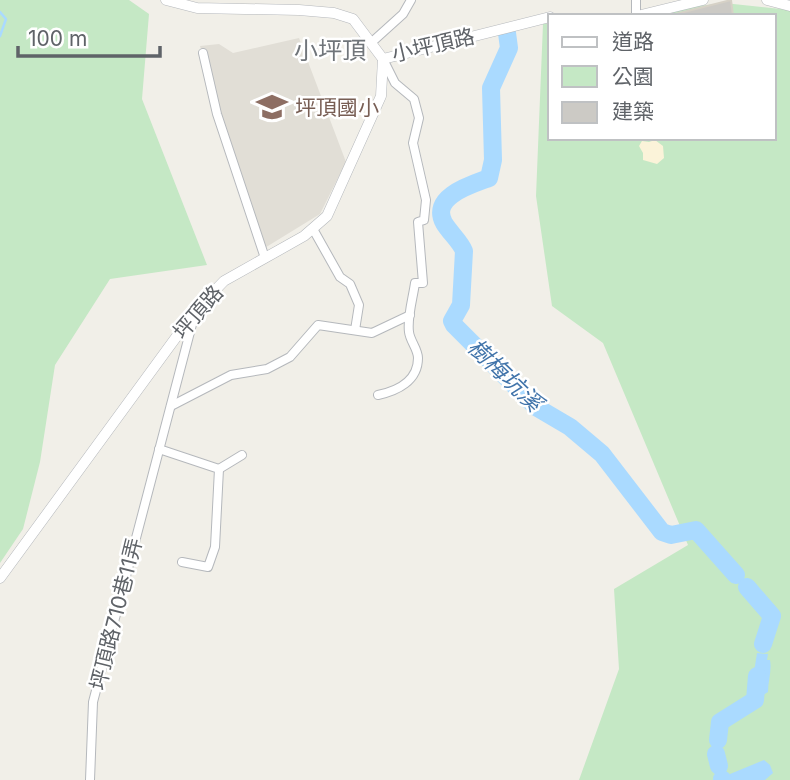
<svg xmlns="http://www.w3.org/2000/svg" width="790" height="780" viewBox="0 0 790 780" font-family="Inter,'Noto Sans TC',sans-serif">
  <style>
    .education { fill: #e1ded6 }
    .green { fill: #c5e8c5 }
    .sand { fill: #fbf3d9 }
    .water { fill: #aadaff }
    .lines { fill: none; stroke-linecap: round; stroke-linejoin: round }
    .stream { stroke: #aadaff; stroke-width: 2.5 }
    .river { stroke: #aadaff; stroke-width: 18 }
    .building { fill: #cccac5; stroke: #d6d1c6; stroke-width: 2 }
    .minor-casing { stroke: #b5b8bc; stroke-width: 10 }
    .tertiary-casing { stroke: #b5b8bc; stroke-width: 11 }
    .minor { stroke: #fff; stroke-width: 8 }
    .tertiary { stroke: #fff; stroke-width: 10 }
    .labels { text-anchor: middle; dominant-baseline: central; stroke-width: 5; stroke-linejoin: round; paint-order: stroke }
    .street-label { font-size: 21px; fill: #5f6368; stroke: #fff }
    .education-label { font-size: 21px; fill: #785e54; stroke: #fff; text-anchor: start }
    .water-label { font-size: 23px; font-style: italic; fill: #4174aa; stroke: #fff }
    .quarter-label { font-size: 24px; fill: #70757a; stroke: #fff }
  </style>
  <rect width="100%" height="100%" fill="#f1efe8"/>
  <path class="education" d="M 299,38 L 346,162 L 320,214 L 263,249 L 200,46 L 219,44 L 233,53 Z"/>
  <g class="green">
    <path d="M 0,0 L 129,0 L 149,14 L 142,99 L 207,265 L 110,279 L 55,365 L 40,462 L 23,529 L 0,563 Z"/>
    <path d="M 724,3 L 790,10 L 790,780 L 579,780 L 619,669 L 614,589 L 688,545 L 603,343 L 552,306 L 536,196 L 543,24 L 550,23 L 550,138 L 774,138 L 774,16 L 612,16 Z"/>
  </g>
  <path class="sand" d="M 655,140 L 663,146 L 664,158 L 657,164 L 643,160 L 643,153 L 639,146 L 642,141 L 649,142 Z"/>
  <g class="water">
    <path d="M 757,653 L 768,654 L 767,660 L 770,660 C 772,671 768,681 768,692 C 760,697 755,702 746,697 L 754,692 L 752,685 Z"/>
    <path d="M 764,760 L 770,765 L 773,773 L 765,780 L 730,780 L 730,774 Z"/>
  </g>
  <g class="lines">
    <path class="stream" d="M 0,12 L 6,19 L 0,36"/>
    <g class="river">
      <path d="M 507,33 L 509,48 L 491,88 L 493,160 L 489,178 C 470,185 430,197 444,223 C 450,233 460,241 464,251 L 461,305 L 452,321 L 454,325 L 536,407 L 570,427 L 602,454 L 662,532 L 671,535 L 696,530 L 736,575"/>
      <path d="M 747,587 L 772,616 L 763,644"/>
      <path d="M 718,740 L 720,722 L 755,700 L 757,676"/>
      <path d="M 716,754 L 719,766"/>
      <path d="M 722,779 L 723,780"/>
    </g>
  </g>
  <path class="building" d="M 731,0 L 733,16 L 677,16 L 676,14 Z"/>
  <g class="lines">
    <defs>
      <g id="minor">
        <path d="M 636,16 L 636,0"/>
        <path d="M 372,42 L 403,14 L 411,0"/>
        <path d="M 203,53 L 217,114 L 265,258"/>
        <path d="M 313,229 L 340,277 L 350,284 L 359,305 L 355,330"/>
        <path d="M 378,395 C 397,391 418,381 418,358 C 418,349 410,341 409,332 C 407,317 413,298 415,283 L 423,283 L 418,222 L 424,220 L 426,200 L 413,143 L 419,118 L 414,99 L 395,83 L 383,59"/>
        <path d="M 171,406 L 231,375 L 267,369 L 290,357 L 318,325 L 372,333 L 410,315"/>
        <path d="M 159,449 L 219,469 L 215,547 L 208,567 L 182,562"/>
        <path d="M 219,469 L 242,455"/>
        <path d="M 90,780 L 93,702 L 195,313"/>
      </g>
      <g id="tertiary">
        <path d="M 166,0 L 197,8 L 299,10 L 334,13 L 353,19 L 383,59"/>
        <path d="M 767,0 L 790,6"/>
        <path d="M 637,16 L 703,0"/>
        <path d="M 383,59 L 550,17"/>
        <path d="M 0,578 L 196,310 L 224,281 L 304,236 L 327,216 L 381,96 L 383,59"/>
      </g>
    </defs>
    <use href="#minor" class="minor-casing"/>
    <use href="#tertiary" class="tertiary-casing"/>
    <use href="#minor" class="minor"/>
    <use href="#tertiary" class="tertiary"/>
  </g>
  <defs>
    <symbol id="school-bare" viewBox="-9 -9 18 18"><path d="M0-5L7-2L0 1L-7-2ZM-4 1L0 2.5L4 1V4Q0 6-4 4Z" fill="#8d6e63" stroke="#fff" stroke-width="2.5" paint-order="stroke"/></symbol>
  </defs>
  <g fill-rule="evenodd">
    <use href="#school-bare" x="250" y="85" width="44" height="44"/>
  </g>
  <g class="labels">
    <g class="street-label">
      <text transform="translate(433 45) rotate(-13)">小坪頂路</text>
      <text transform="translate(198 312) rotate(-49)">坪頂路</text>
      <text transform="translate(116 614) rotate(-76)">坪頂路710巷11弄</text>
    </g>
    <g class="education-label">
      <text x="295" y="107">坪頂國小</text>
    </g>
    <g class="water-label">
      <text transform="translate(505 375) rotate(44)">樹梅坑溪</text>
    </g>
    <g class="quarter-label">
      <text x="330" y="50">小坪頂</text>
    </g>
  </g>
  <rect x="548" y="14" width="228" height="126" fill="#ffffff" stroke="#bfc1c3" stroke-width="2"/>
  <rect x="562" y="37" width="35" height="10" fill="#ffffff" stroke="#bfc1c3" stroke-width="2"/>
  <text x="612" y="49" font-size="21" fill="#5f6368">道路</text>
  <rect x="562" y="66" width="35" height="21" fill="#c5e8c5" stroke="#bfc1c3" stroke-width="2"/>
  <text x="612" y="84" font-size="21" fill="#5f6368">公園</text>
  <rect x="562" y="102" width="35" height="21" fill="#cccac5" stroke="#bfc1c3" stroke-width="2"/>
  <text x="612" y="119" font-size="21" fill="#5f6368">建築</text>
  <path d="M18 46v10h142v-10" fill="none" stroke="#5f6368" stroke-width="3.5"/>
  <text x="28" y="46" font-size="21" fill="#5f6368" stroke="#ffffff" stroke-width="5" paint-order="stroke">100 m</text>
</svg>
